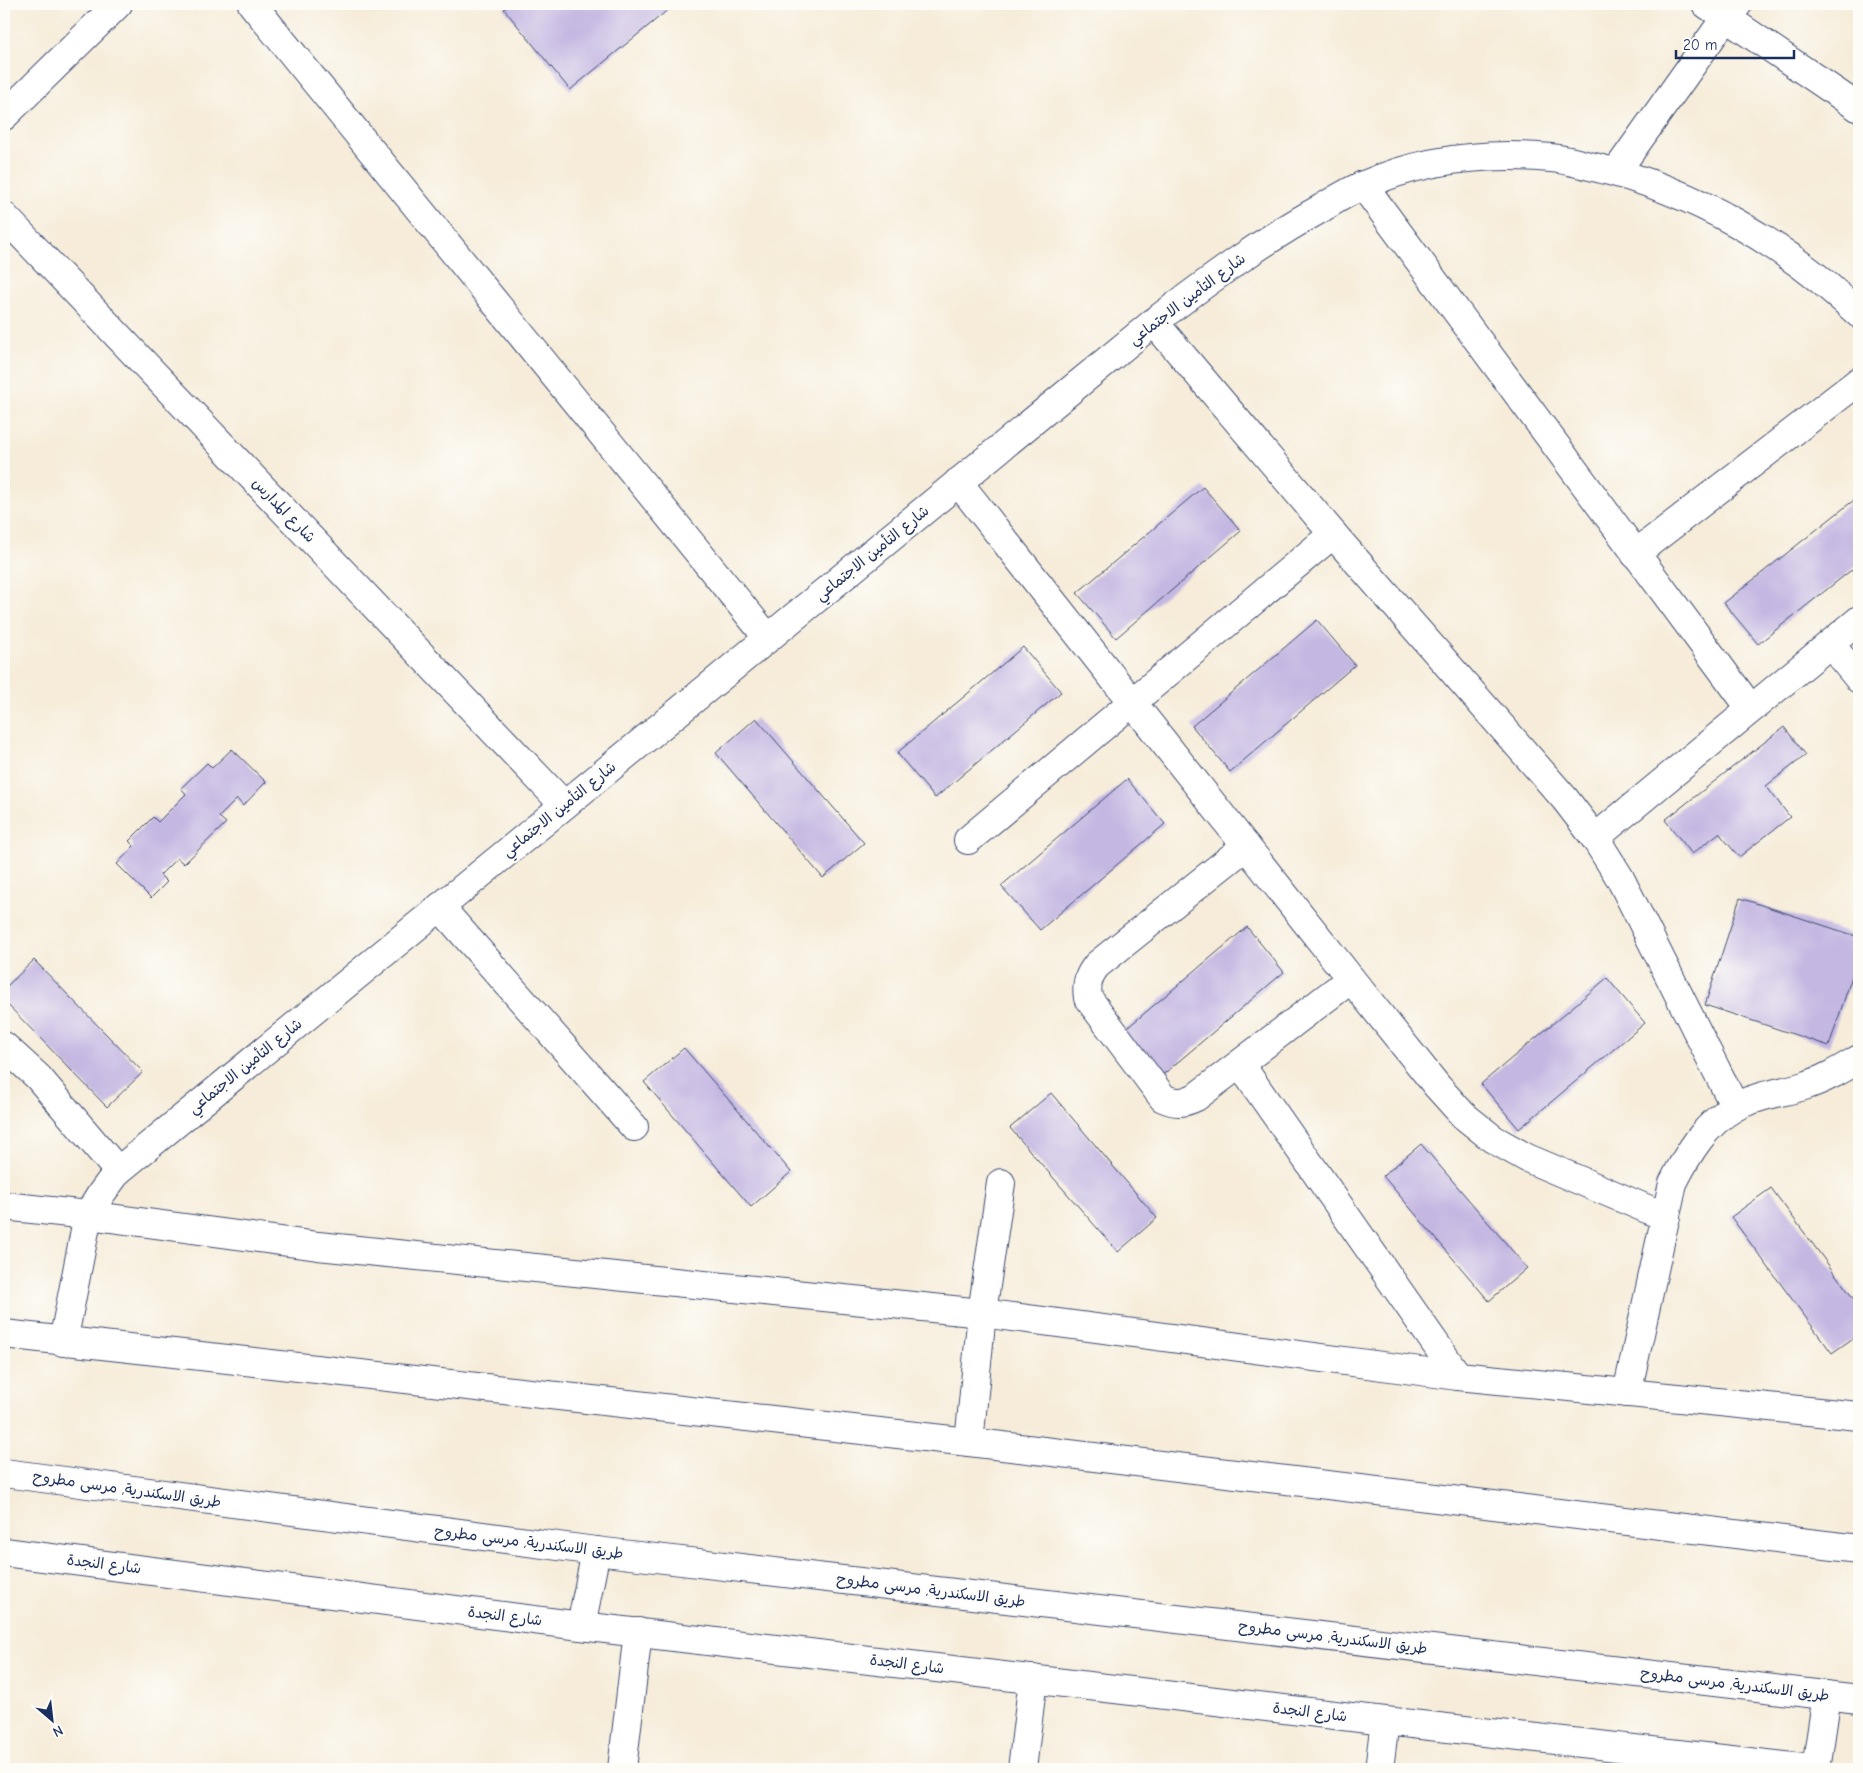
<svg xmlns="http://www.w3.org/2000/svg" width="1863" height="1773" viewBox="0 0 1863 1773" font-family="'Comic Neue','Playpen Sans Arabic',sans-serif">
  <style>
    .building { fill: #c4b7e2 }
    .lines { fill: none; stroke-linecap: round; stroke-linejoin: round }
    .minor-casing { stroke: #3c4b70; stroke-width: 30 }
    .major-casing { stroke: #3c4b70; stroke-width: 30 }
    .minor { stroke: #fff; stroke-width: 28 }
    .major { stroke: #fff; stroke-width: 28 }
    .labels { text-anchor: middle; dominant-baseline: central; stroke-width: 4.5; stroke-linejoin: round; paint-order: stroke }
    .street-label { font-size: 15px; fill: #1b2f5e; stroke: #fdfcf7 }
  </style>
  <rect width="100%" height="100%" fill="#fdfcf7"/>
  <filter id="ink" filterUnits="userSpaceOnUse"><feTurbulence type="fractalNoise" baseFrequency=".02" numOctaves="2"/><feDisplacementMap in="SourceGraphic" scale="10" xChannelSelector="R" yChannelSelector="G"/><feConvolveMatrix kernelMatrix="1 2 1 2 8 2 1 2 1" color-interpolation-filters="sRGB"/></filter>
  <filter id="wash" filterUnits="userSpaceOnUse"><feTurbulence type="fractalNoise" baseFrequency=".0096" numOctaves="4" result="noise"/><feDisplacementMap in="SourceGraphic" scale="20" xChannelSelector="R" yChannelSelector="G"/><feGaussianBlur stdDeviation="1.12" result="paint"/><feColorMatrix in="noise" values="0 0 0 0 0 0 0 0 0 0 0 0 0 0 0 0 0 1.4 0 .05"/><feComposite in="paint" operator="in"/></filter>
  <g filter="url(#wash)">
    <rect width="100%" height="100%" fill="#f6ecd9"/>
    <g id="blocks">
      <g class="building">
        <path d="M 511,4 L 675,4 L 570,90 L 504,9 Z"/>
        <path d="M 1203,487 L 1241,531 L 1116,638 L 1077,593 Z"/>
        <path d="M 1859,496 L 1859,564 L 1758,644 L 1724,603 Z"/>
        <path d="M 1317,620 L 1355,665 L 1230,772 L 1192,726 Z"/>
        <path d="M 1023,647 L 1061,692 L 935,798 L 897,753 Z"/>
        <path d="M 756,718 L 864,843 L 823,878 L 716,753 Z"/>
        <path d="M 1784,727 L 1806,755 L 1766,786 L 1790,817 L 1739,857 L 1719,833 L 1692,854 L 1665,820 Z"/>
        <path d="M 232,749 L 266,782 L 243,806 L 237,799 L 219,817 L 226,823 L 184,864 L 177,858 L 160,875 L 167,882 L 151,898 L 117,864 L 134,846 L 129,841 L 153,817 L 158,822 L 186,794 L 181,788 L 207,763 L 212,768 Z"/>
        <path d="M 1127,779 L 1165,824 L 1040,930 L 1001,886 Z"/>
        <path d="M 1740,898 L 1859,937 L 1859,955 L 1829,1046 L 1705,1005 Z"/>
        <path d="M 1247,927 L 1284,972 L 1159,1078 L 1121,1033 Z"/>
        <path d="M 34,960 L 143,1072 L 107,1107 L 4,1001 L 4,989 Z"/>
        <path d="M 1607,978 L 1645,1023 L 1519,1129 L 1481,1084 Z"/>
        <path d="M 684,1048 L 791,1172 L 751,1207 L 644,1082 Z"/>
        <path d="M 1051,1093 L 1157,1218 L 1118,1252 L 1010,1128 Z"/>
        <path d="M 1421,1144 L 1527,1268 L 1489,1301 L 1383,1176 Z"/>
        <path d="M 1771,1188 L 1859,1306 L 1859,1334 L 1832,1353 L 1731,1217 Z"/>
      </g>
    </g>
  </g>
  <g filter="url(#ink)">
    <use href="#blocks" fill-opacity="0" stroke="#3c4b70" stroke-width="1"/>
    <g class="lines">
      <defs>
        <g id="minor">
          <path d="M 252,4 L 768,638"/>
          <path d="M 1706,4 L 1859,108"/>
          <path d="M 4,116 L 118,4"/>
          <path d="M 1616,172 L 1726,17 L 1738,4"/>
          <path d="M 1363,185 L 1751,709"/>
          <path d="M 4,216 L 564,805"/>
          <path d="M 1154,322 L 1333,534 L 1565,799 L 1595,838 L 1620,878 L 1735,1107"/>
          <path d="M 958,482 L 1351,979 L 1437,1086 L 1463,1115 L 1493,1139 L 1527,1158 L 1666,1217"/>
          <path d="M 1635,554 L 1859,381"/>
          <path d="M 1830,644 L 1859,679"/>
          <path d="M 1595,838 L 1859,620"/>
          <path d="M 968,840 L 1333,534"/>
          <path d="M 1246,846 L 1097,965 C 1088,976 1086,984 1088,998 L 1163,1098 C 1176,1104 1184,1103 1196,1097 L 1351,979"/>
          <path d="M 440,907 L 634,1127"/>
          <path d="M 4,1046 L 38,1077 L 118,1171"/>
          <path d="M 1240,1064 L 1458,1376"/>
          <path d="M 4,1206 L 88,1215 L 318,1246 L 982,1313 L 1458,1376 L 1859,1416"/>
          <path d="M 982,1313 L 1001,1183"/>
          <path d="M 63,1342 L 88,1215 L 101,1194 L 118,1171 L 1154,322 C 1208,281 1262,241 1322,208 C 1335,200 1349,191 1364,185 C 1423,159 1487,152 1551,158 C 1565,159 1580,164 1594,167 C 1693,190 1786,244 1859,314"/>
          <path d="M 1627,1393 L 1673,1183 C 1688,1153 1705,1124 1735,1107 C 1757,1095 1781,1093 1804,1086 C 1824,1080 1842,1069 1859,1059"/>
          <path d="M 4,1552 L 581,1626 L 1385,1721 L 1812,1769"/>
          <path d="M 622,1769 L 638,1632"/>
          <path d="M 1022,1769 L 1033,1679"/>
          <path d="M 1379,1769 L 1385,1721"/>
          <path d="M 1816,1769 L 1827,1695"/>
        </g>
        <g id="major">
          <path d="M 4,1334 L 969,1442 L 1859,1549"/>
          <path d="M 969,1442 L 982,1313"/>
          <path d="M 4,1473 L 596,1551 L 1859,1699"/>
          <path d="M 581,1626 L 596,1551"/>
        </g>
      </defs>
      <use href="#minor" class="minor-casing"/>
      <use href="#major" class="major-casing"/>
      <use href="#minor" class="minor"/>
      <use href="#major" class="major"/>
    </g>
  </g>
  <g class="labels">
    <g class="street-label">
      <text transform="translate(1187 299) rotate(-37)">شارع التأمين الاجتماعي</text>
      <text transform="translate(284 510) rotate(46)">شارع المدارس</text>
      <text transform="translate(872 553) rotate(-39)">شارع التأمين الاجتماعي</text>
      <text transform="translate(559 809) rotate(-39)">شارع التأمين الاجتماعي</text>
      <text transform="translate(245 1066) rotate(-39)">شارع التأمين الاجتماعي</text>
      <text transform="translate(127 1489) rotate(8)">طريق الاسكندرية, مرسى مطروح</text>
      <text transform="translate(529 1542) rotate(7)">طريق الاسكندرية, مرسى مطروح</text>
      <text transform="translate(104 1564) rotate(7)">شارع النجدة</text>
      <text transform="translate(931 1590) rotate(7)">طريق الاسكندرية, مرسى مطروح</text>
      <text transform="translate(505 1616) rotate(7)">شارع النجدة</text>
      <text transform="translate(1333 1637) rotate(7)">طريق الاسكندرية, مرسى مطروح</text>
      <text transform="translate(907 1664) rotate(7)">شارع النجدة</text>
      <text transform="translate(1735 1684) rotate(7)">طريق الاسكندرية, مرسى مطروح</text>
      <text transform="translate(1310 1712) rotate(7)">شارع النجدة</text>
    </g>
  </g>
  <rect width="1863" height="1773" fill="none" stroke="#fdfcf7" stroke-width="20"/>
  <g transform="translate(52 1720) rotate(152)" stroke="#fdfcf7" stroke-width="4" paint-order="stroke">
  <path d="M0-4L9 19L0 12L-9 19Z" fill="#1b2f5e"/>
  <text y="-8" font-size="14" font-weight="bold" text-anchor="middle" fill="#1b2f5e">N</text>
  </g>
  <path d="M1676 50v8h118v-8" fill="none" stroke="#1b2f5e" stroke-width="2.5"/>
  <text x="1683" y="50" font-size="15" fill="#1b2f5e" stroke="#fdfcf7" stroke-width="4" paint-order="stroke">20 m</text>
</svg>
